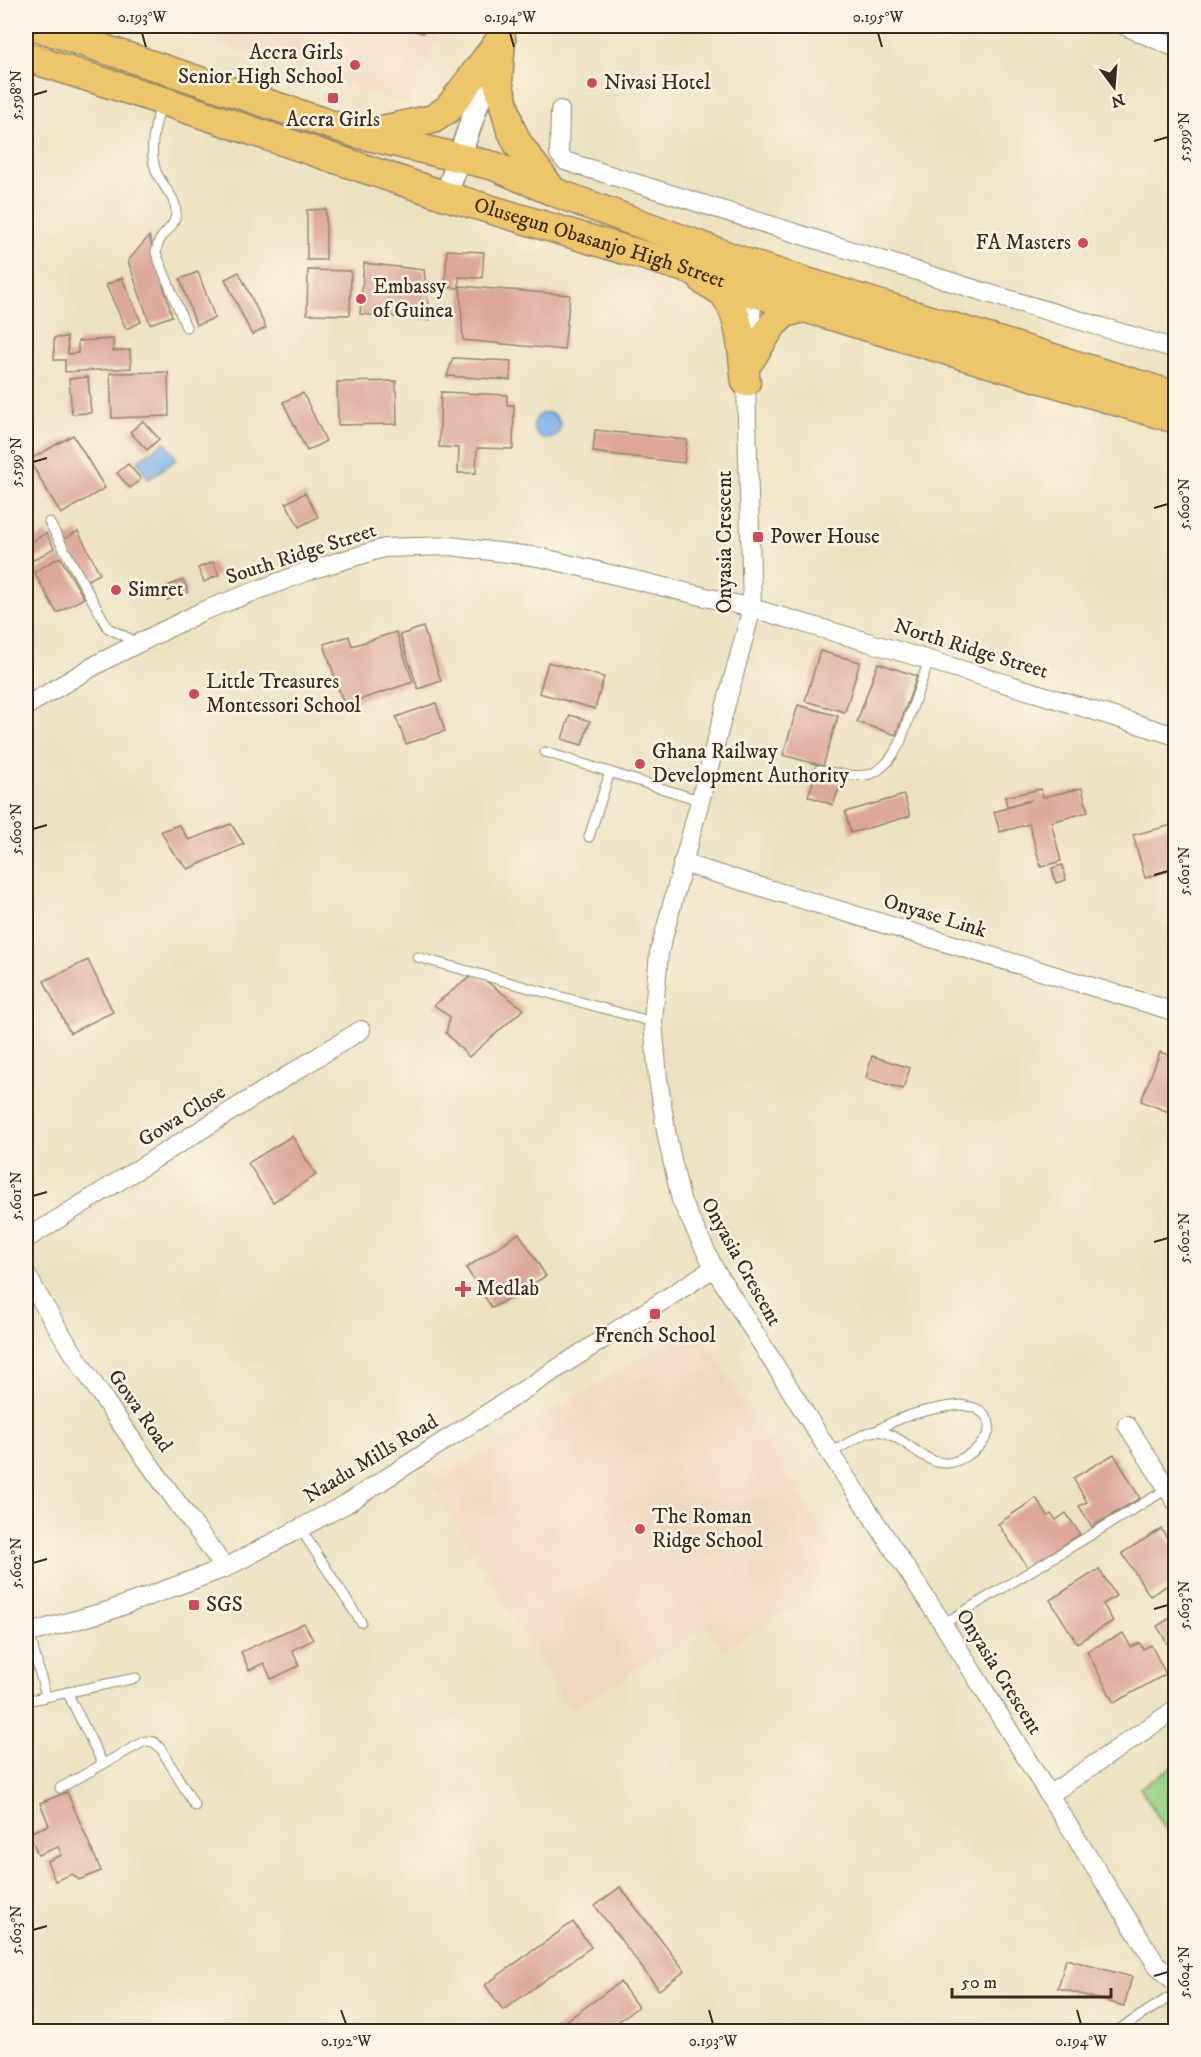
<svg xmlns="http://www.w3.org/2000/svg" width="1201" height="2057" viewBox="0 0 1201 2057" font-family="'IM FELL DW Pica',serif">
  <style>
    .built { fill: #f0d6bc }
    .green { fill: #9bd589; stroke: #6b8054; stroke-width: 1.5 }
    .water { fill: #7eb1eb; stroke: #5c6e84; stroke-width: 1.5 }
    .building { fill: #dca799 }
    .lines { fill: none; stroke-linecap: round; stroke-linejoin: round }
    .service-casing { stroke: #94866f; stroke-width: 11 }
    .minor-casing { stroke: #94866f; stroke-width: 20 }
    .tertiary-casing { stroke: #94866f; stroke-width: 25 }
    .primary-casing { stroke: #94866f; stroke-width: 31 }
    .service { stroke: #fff; stroke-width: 9 }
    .minor { stroke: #fff; stroke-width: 18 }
    .tertiary { stroke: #fff; stroke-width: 22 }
    .primary { stroke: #ecc669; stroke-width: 28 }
    .ticks { fill: none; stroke: #3b2a1e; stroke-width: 2 }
    .poi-dot { fill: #d1495b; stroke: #fcf5e5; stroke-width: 2 }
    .labels { text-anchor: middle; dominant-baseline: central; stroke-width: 5; stroke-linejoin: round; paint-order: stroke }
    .poi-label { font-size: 21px; fill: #3b2a1e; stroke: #fcf5e5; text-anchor: start }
    .street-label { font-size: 21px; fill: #3b2a1e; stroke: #fcf5e5 }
    .neatline { fill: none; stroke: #3b2a1e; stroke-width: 2 }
    .ticks-label { font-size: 15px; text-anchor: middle; fill: #3b2a1e }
  </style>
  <rect width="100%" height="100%" fill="#fcf5e5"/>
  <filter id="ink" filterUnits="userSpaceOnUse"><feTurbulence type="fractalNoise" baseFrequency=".0167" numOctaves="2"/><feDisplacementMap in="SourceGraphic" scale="12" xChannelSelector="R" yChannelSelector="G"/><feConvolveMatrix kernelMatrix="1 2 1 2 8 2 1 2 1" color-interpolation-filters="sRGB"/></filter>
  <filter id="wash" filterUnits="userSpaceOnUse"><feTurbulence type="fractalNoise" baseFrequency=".008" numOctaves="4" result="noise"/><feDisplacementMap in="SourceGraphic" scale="24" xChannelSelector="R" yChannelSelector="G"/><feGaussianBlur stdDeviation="1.35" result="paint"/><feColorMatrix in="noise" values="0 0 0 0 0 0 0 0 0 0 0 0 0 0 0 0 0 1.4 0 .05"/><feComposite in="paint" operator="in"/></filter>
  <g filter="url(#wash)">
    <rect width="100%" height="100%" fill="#ede2c0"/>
    <g class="built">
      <path d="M 160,26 L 442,26 L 409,105 Z"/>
      <path d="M 695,1324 L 848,1574 L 723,1650 L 708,1627 L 570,1710 L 431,1484 Z"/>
    </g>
    <path class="green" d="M 1175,1765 L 1175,1844 L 1140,1788 Z"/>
    <g class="water">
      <circle cx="547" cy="426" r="13"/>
      <path d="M 165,442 L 177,459 L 149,479 L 137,461 Z"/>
    </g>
    <g id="blocks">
      <g class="building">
        <path d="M 398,26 L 425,26 L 423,33 Z"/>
        <path d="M 326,209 L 326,260 L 307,260 L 307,210 Z"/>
        <path d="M 149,236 L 172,316 L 150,324 L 128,261 Z"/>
        <path d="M 447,250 L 484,252 L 482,278 L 459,277 L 459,288 L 445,287 Z"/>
        <path d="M 364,263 L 424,270 L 430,320 L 360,314 Z"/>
        <path d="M 308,270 L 351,271 L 350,315 L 307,314 Z"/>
        <path d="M 198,272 L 215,318 L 196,325 L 180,279 Z"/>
        <path d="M 239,272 L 266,328 L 252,335 L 225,279 Z"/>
        <path d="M 122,278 L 141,322 L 126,329 L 106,285 Z"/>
        <path d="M 460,286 L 570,295 L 564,350 L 463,340 Z"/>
        <path d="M 67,337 L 68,354 L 78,353 L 78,341 L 113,339 L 113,351 L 130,350 L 131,368 L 65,372 L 65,360 L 54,360 L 54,338 Z"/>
        <path d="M 453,358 L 511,361 L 510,380 L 447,376 Z"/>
        <path d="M 168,372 L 169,416 L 112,418 L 110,373 Z"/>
        <path d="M 88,377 L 91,413 L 72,414 L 69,379 Z"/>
        <path d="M 396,381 L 397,424 L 338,425 L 337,382 Z"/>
        <path d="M 441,392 L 507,395 L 507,405 L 514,405 L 513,449 L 477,448 L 476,473 L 458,473 L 459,448 L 439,447 Z"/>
        <path d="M 303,393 L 326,441 L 307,451 L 283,402 Z"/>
        <path d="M 143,421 L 159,439 L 147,450 L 130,432 Z"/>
        <path d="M 595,430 L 687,440 L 684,463 L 593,452 Z"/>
        <path d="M 73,435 L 105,488 L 61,514 L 29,460 Z"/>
        <path d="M 128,464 L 141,479 L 130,488 L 117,473 Z"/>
        <path d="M 305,493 L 318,517 L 299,527 L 286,503 Z"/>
        <path d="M 78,531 L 100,574 L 86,581 L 64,539 Z"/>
        <path d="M 46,533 L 54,548 L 32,561 L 26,550 L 26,545 Z"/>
        <path d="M 60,557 L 84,598 L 57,613 L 34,572 Z"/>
        <path d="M 213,562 L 219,575 L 204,582 L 198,568 Z"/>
        <path d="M 183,580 L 188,592 L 167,600 L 162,588 Z"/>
        <path d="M 423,627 L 441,681 L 418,689 L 400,635 Z"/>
        <path d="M 396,632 L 413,682 L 344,705 L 324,644 L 349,636 L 352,646 Z"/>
        <path d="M 820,651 L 860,662 L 845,712 L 805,701 Z"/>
        <path d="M 548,662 L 604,677 L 595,709 L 539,693 Z"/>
        <path d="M 878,663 L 917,676 L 896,735 L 857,722 Z"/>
        <path d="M 436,703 L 445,731 L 406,744 L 396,717 Z"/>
        <path d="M 798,705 L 838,716 L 823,766 L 783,755 Z"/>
        <path d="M 570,715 L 590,721 L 582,745 L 562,739 Z"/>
        <path d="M 816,774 L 841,783 L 833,805 L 808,796 Z"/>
        <path d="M 1082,788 L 1088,812 L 1051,822 L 1061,861 L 1041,867 L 1029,824 L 1000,832 L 994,812 L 1032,800 L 1007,806 L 1005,797 L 1041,789 L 1043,797 Z"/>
        <path d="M 904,795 L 910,816 L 851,833 L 845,812 Z"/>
        <path d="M 231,824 L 244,844 L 188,869 L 172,851 L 161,831 L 179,825 L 189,840 Z"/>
        <path d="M 1176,824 L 1176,880 L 1172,870 L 1145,878 L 1133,835 Z"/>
        <path d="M 1062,865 L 1066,880 L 1056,883 L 1052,868 Z"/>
        <path d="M 88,960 L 113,1012 L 70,1033 L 44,981 Z"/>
        <path d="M 475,973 L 524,1009 L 469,1057 L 446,1033 L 450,1017 L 434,1005 Z"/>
        <path d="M 1160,1052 L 1176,1058 L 1176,1115 L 1141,1101 Z"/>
        <path d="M 872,1056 L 910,1068 L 903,1089 L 866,1078 Z"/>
        <path d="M 292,1136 L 316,1175 L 273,1202 L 248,1163 Z"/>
        <path d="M 519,1233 L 546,1276 L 492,1308 L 466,1268 Z"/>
        <path d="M 1114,1454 L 1140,1498 L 1092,1527 L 1079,1506 L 1087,1502 L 1073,1478 Z"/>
        <path d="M 1036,1498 L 1048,1516 L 1051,1514 L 1056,1520 L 1066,1513 L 1080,1534 L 1029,1569 L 998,1524 Z"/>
        <path d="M 1161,1529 L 1176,1551 L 1176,1580 L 1150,1596 L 1122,1553 Z"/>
        <path d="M 1099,1569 L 1116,1596 L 1103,1604 L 1113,1621 L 1077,1643 L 1050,1600 Z"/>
        <path d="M 1176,1615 L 1176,1645 L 1170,1648 L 1157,1626 Z"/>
        <path d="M 304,1623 L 313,1640 L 292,1650 L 299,1666 L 271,1679 L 264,1663 L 249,1670 L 241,1652 Z"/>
        <path d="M 1123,1633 L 1131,1647 L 1140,1643 L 1143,1649 L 1151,1645 L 1166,1674 L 1114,1703 L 1087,1651 Z"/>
        <path d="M 67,1792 L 101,1871 L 79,1880 L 72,1874 L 55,1881 L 47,1861 L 62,1855 L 58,1847 L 38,1855 L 29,1833 L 49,1825 L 40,1803 Z"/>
        <path d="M 620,1887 L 685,1971 L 659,1990 L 595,1906 Z"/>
        <path d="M 573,1922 L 591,1947 L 503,2010 L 485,1985 Z"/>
        <path d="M 1066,1959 L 1132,1977 L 1124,2006 L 1058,1988 Z"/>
        <path d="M 620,1982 L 638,2007 L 604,2032 L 551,2032 Z"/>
      </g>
    </g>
  </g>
  <g filter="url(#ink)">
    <use href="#blocks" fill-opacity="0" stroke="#94866f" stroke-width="1.5"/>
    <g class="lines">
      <defs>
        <g id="service">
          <path d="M 162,103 C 155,123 148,150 156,171 C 161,185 177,198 176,213 C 175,231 157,233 156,253 L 186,327"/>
          <path d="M 49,522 L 108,628 L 138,643"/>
          <path d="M 545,752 L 699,800"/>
          <path d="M 819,770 C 859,777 878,785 900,743 L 929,660"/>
          <path d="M 589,837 L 610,772"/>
          <path d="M 417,957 L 653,1022"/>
          <path d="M 961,1405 C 967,1406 975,1407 979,1410 C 1008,1429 969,1461 947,1463 C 923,1465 903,1433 876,1431 C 901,1415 931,1408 961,1405 Z"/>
          <path d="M 830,1453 L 866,1433 L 876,1431"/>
          <path d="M 300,1528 L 361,1622"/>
          <path d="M 943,1624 L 1167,1489"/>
          <path d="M 29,1633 L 46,1696"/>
          <path d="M 67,1692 L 103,1764"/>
          <path d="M 26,1701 L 136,1678"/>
          <path d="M 60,1788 L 145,1741 L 154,1742 L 161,1749 L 195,1806"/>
          <path d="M 1115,2032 L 1176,1993"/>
        </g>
        <g id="minor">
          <path d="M 1125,26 L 1176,48"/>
          <path d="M 560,110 L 559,154 L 565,161 L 987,293 L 1176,349"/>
          <path d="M 750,341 L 753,282"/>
          <path d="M 748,372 L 746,382 L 752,608 L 659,953 L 653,1022 L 658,1078 L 667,1137 L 681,1200 L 714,1268 L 830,1453 L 943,1624 L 1049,1795 L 1156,1964 L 1176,1983"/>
          <path d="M 26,706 L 101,662 L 203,611 L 311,570 L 384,548 L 450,546 L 539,557 L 752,608 L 929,660 L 1176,736"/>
          <path d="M 682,863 L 1176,1012"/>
          <path d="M 26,1239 L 361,1030"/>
          <path d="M 26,1274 C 84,1378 155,1472 225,1568"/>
          <path d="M 1127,1425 L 1176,1502"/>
          <path d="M 26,1634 L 108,1611 L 225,1568 L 346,1504 L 714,1268"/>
          <path d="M 1049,1795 L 1176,1709"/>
        </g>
        <path id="tertiary" d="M 446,196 L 504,26"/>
        <g id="primary">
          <path d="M 35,26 L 359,134 L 494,166 L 554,192 L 755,266 L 1176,396"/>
          <path d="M 501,39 L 498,82 L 510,127 L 518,144 L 552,190"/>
          <path id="s1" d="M 26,57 L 163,101 L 446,196 L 685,268 L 751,292 L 1176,419"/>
          <path d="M 368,133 L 433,119 L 448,109 L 501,39"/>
          <path d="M 704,281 C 711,285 719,289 724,294 C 742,317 742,354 746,382"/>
          <path d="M 750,360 L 773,324 L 785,313 L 806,307"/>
        </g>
      </defs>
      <use href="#service" class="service-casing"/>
      <use href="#minor" class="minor-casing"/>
      <use href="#tertiary" class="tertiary-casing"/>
      <use href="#primary" class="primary-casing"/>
      <use href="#service" class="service"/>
      <use href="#minor" class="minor"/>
      <use href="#tertiary" class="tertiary"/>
      <use href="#primary" class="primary"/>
    </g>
  </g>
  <path class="ticks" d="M 142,33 L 146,47M 510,33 L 514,47M 878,33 L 882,47M 33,95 L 47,91M 1154,141 L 1168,137M 33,462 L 47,458M 1154,508 L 1168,504M 33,829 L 47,825M 1154,875 L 1168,871M 33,1196 L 47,1192M 1154,1242 L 1168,1238M 33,1563 L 47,1559M 1154,1609 L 1168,1605M 33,1930 L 47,1926M 1154,1976 L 1168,1972M 341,2010 L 346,2024M 709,2010 L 713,2024M 1077,2010 L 1081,2024"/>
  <g class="poi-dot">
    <circle cx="355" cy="65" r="6"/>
    <circle cx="592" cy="83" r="6"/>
    <rect x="327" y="92" width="12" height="12" rx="3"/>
    <circle cx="1083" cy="243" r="6"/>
    <circle cx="361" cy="299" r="6"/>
    <rect x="752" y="531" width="12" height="12" rx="3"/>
    <circle cx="116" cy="590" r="6"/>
    <circle cx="194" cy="694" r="6"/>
    <circle cx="640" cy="764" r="6"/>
    <path d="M460 1280h6v6h6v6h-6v6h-6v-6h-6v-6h6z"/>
    <rect x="649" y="1308" width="12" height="12" rx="3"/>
    <circle cx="640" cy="1529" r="6"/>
    <rect x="188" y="1599" width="12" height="12" rx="3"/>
  </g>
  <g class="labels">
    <g class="poi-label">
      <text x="343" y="53" text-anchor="end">Accra Girls<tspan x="343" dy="24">Senior High School</tspan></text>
      <text x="604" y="83">Nivasi Hotel</text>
      <text x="333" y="120" text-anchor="middle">Accra Girls</text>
      <text x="1071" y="243" text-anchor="end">FA Masters</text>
      <text x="373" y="287">Embassy<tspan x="373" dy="24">of Guinea</tspan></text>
      <text x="770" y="537">Power House</text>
      <text x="128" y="590">Simret</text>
      <text x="206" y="682">Little Treasures<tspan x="206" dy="24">Montessori School</tspan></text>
      <text x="652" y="752">Ghana Railway<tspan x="652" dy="24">Development Authority</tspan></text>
      <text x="476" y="1289">Medlab</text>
      <text x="655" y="1336" text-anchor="middle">French School</text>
      <text x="652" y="1517">The Roman<tspan x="652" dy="24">Ridge School</tspan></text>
      <text x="206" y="1605">SGS</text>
    </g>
    <g class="street-label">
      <text stroke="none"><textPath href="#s1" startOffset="603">Olusegun Obasanjo High Street</textPath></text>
      <text transform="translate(725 542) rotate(-90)">Onyasia Crescent</text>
      <text transform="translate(301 554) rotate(-18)">South Ridge Street</text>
      <text transform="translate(971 649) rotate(17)">North Ridge Street</text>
      <text transform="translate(935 916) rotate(17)">Onyase Link</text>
      <text transform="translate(182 1116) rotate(-32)">Gowa Close</text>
      <text transform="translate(741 1262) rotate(61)">Onyasia Crescent</text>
      <text transform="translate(140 1411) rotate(55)">Gowa Road</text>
      <text transform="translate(371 1459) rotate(-31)">Naadu Mills Road</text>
      <text transform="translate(999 1672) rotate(58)">Onyasia Crescent</text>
    </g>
  </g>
  <rect width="1201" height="2057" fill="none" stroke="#fcf5e5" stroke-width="66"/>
  <g transform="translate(1114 87) rotate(164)" stroke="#fcf5e5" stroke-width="4.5" paint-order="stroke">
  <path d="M0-4.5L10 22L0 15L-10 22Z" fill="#3b2a1e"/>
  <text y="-9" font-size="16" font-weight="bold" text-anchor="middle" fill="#3b2a1e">N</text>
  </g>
  <path d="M952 1988v9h159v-9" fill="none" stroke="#3b2a1e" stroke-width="3"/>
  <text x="961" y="1988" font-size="18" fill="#3b2a1e" stroke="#fcf5e5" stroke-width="4.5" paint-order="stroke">50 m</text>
  <rect x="33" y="33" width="1135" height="1991" class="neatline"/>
  <g class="ticks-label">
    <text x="142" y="22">0.193°W</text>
    <text x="510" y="22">0.194°W</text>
    <text x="878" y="22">0.195°W</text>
    <text transform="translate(16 95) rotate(-90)" y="5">5.598°N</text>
    <text transform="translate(1184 137) rotate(-90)" y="5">5.599°N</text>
    <text transform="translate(16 462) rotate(-90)" y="5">5.599°N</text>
    <text transform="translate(1184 504) rotate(-90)" y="5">5.600°N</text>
    <text transform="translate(16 829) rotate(-90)" y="5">5.600°N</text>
    <text transform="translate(1184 871) rotate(-90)" y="5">5.601°N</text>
    <text transform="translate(16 1196) rotate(-90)" y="5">5.601°N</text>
    <text transform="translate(1184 1238) rotate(-90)" y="5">5.602°N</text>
    <text transform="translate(16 1563) rotate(-90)" y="5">5.602°N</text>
    <text transform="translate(1184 1605) rotate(-90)" y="5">5.603°N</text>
    <text transform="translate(16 1930) rotate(-90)" y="5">5.603°N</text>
    <text transform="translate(1184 1972) rotate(-90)" y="5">5.604°N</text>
    <text x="346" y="2046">0.192°W</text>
    <text x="713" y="2046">0.193°W</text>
    <text x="1081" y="2046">0.194°W</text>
  </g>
</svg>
